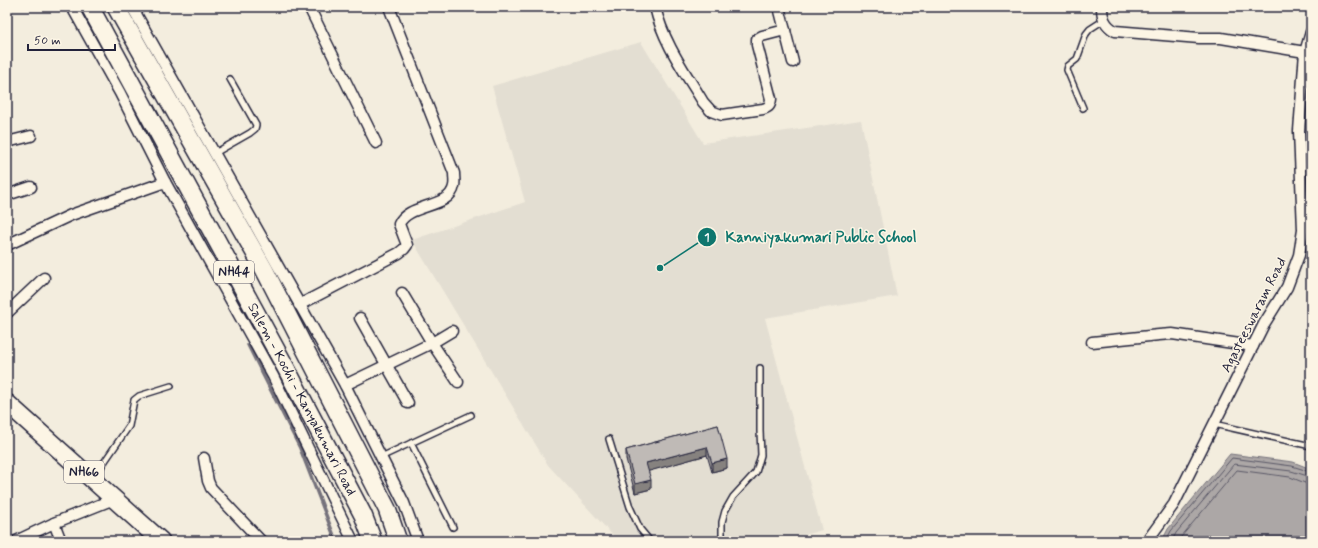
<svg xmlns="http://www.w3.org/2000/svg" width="1318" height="548" viewBox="0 0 1318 548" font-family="Mynerve,sans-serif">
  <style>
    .built { fill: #e3ded2 }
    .water { fill: #aca7a6; stroke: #75727b }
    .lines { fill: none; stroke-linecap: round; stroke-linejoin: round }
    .shore { stroke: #595766; stroke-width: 1 }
    .stream { stroke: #75727b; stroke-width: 3.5 }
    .service-casing { stroke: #22223b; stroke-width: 8 }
    .minor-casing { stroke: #22223b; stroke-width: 13 }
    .trunk-casing { stroke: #22223b; stroke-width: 20 }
    .service { stroke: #fcf5e5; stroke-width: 5 }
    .minor { stroke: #fcf5e5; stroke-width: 10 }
    .trunk { stroke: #fcf5e5; stroke-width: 17 }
    .wall { fill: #a4a09d; stroke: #22223b }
    .shaded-wall { fill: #86827f; stroke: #22223b }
    .building { fill: #bfbab6; stroke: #22223b }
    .labels { text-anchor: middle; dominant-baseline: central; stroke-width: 3; stroke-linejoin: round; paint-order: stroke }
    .shield { fill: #fcf5e5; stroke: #63616e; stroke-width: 1 }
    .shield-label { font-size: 13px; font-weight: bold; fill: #22223b }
    .street-label { font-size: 14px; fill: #22223b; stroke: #fcf5e5 }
    .leader { fill: none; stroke: #0f766e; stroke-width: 1.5 }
    .callout-dot { fill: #0f766e; stroke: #fcf5e5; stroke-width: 1.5 }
    .mark-label { font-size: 12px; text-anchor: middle; font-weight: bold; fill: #fff }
    .callout-label { font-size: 15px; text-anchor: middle; font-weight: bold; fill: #0f766e; stroke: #fcf5e5; stroke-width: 3; stroke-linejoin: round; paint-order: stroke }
  </style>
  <rect width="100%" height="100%" fill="#f3edde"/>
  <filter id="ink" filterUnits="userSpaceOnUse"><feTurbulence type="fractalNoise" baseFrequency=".025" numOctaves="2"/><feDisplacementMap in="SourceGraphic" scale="8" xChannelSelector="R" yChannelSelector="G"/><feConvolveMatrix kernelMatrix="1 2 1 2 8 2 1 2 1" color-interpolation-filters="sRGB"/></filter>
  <g filter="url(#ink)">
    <path class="built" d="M 641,42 L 703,143 L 861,120 L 897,296 L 765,318 L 822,530 L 782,541 L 618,541 L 548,465 L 412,240 L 525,202 L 492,86 Z"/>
    <path class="water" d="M 1230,454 L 1293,462 L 1311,469 L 1311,541 L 1162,541 L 1168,529 Z"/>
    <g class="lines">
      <g class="shore">
        <path d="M 1166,541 L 1171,531 L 1232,458 L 1292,466 L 1311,472"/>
        <path d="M 1172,541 L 1176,533 L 1234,464 L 1291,471 L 1311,477"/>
        <path d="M 1178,541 L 1181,537 L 1237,470 L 1290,477 L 1305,483 L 1311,483"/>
      </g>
      <path class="stream" d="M 248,345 L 300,448 L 336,541"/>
      <defs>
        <g id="service">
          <path d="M 135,12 L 144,7"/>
          <path d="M 1083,108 L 1067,70 L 1068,66 L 1077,59 L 1086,34 L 1090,29 L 1104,20"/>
          <path d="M 215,153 L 250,133 L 255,129 L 256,125 L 230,79"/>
          <path d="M 1214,424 L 1311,446"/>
          <path d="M 609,439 L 630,507 L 640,529 L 650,541"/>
          <path d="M 411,443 L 453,527"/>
          <path d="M 381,457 L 471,415"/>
          <path d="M 94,477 L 129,426 L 134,400 L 139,396 L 171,386"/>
          <path d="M 722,541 L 722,522 L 725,511 L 733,497 L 756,472 L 761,455 L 760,431 L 760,368"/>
        </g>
        <g id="minor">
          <path d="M 72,7 L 120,93 L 165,182 L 273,376 L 353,541"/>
          <path d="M 132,7 L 345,385 L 404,503 L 418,541"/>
          <path d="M 309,7 L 376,143"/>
          <path d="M 655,7 C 663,42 685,72 703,102 L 711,111 L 722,115 L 763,109 C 769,107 770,106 771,99 L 757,45 L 757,39 L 762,36 L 785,30"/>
          <path d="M 779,7 L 793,62"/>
          <path d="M 1102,7 C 1102,18 1105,25 1115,31 L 1199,38 L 1221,38 L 1305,52"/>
          <path d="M 7,142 L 31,136"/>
          <path d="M 7,195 L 31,187"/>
          <path d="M 7,245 L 71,215 L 165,182"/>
          <path d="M 402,293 L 432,343 L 458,382"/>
          <path d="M 299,305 L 399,253 L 404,249 L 407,245 L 399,224 C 408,203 450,209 454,186 C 455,182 454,177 454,173 L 389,7"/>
          <path d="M 7,313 L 44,278"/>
          <path d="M 360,318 L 408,403"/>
          <path d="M 1092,342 L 1159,335 L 1172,334 L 1253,346"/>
          <path d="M 345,385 L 432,343 L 452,331"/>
          <path d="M 204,458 L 208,481 L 211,488 L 261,541"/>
          <path d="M 54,523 L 61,541"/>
          <path d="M 16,541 L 54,523 L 114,499"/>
          <path d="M 1147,541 L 1174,504 L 1264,324 L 1287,287 L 1299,255 L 1303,230 L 1299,131 L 1305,52 L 1311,32"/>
        </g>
        <g id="trunk">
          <path id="s1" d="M 90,7 L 286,368 L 363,515 L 373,541"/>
          <path d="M 116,7 L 264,269 L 387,509 L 398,541"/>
          <path d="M 7,403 L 161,541"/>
        </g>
      </defs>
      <use href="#service" class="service-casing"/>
      <use href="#minor" class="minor-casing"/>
      <use href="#trunk" class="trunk-casing"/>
      <use href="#service" class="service"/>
      <use href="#minor" class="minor"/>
      <use href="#trunk" class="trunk"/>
    </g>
    <path class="wall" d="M 718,425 L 727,468 L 712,472 L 707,455 L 648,471 L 651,489 L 635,493 L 626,459 L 626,450 Z"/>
    <g class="shaded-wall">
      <path d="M 707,447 L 707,455 L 646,472 L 646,463 Z"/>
      <path d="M 727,459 L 727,468 L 712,472 L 712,463 Z"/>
      <path d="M 651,480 L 651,489 L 635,493 L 635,484 Z"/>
    </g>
    <path class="building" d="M 718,425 L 727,459 L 712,463 L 707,447 L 646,463 L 651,480 L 635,484 L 626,450 Z"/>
  </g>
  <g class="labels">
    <g class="shield">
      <rect x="214" y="261" width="40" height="22" rx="3"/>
      <rect x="64" y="461" width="40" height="22" rx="3"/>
    </g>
    <g class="shield-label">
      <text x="234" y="272">NH44</text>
      <text x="84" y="472">NH66</text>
    </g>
    <g class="street-label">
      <text transform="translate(1254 315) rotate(-63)">Agasteeswaram Road</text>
      <text stroke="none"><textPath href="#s1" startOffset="446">Salem - Kochi - Kanyakumari Road</textPath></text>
    </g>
  </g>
  <path class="leader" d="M660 268L707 237"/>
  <g class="callout-dot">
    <circle cx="660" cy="268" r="4"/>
    <circle cx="707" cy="237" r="10"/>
  </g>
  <g class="mark-label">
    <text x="707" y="241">1</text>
  </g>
  <g class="callout-label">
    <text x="821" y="242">Kanniyakumari Public School</text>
  </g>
  <rect width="1318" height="548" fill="none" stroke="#fcf5e5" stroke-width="24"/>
  <rect x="12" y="12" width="1294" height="524" fill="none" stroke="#22223b" stroke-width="1.5" filter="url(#ink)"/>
  <path d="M28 44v6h87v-6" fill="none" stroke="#22223b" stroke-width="2"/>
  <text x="34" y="44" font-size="12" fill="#22223b" stroke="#fcf5e5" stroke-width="3" paint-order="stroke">50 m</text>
</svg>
